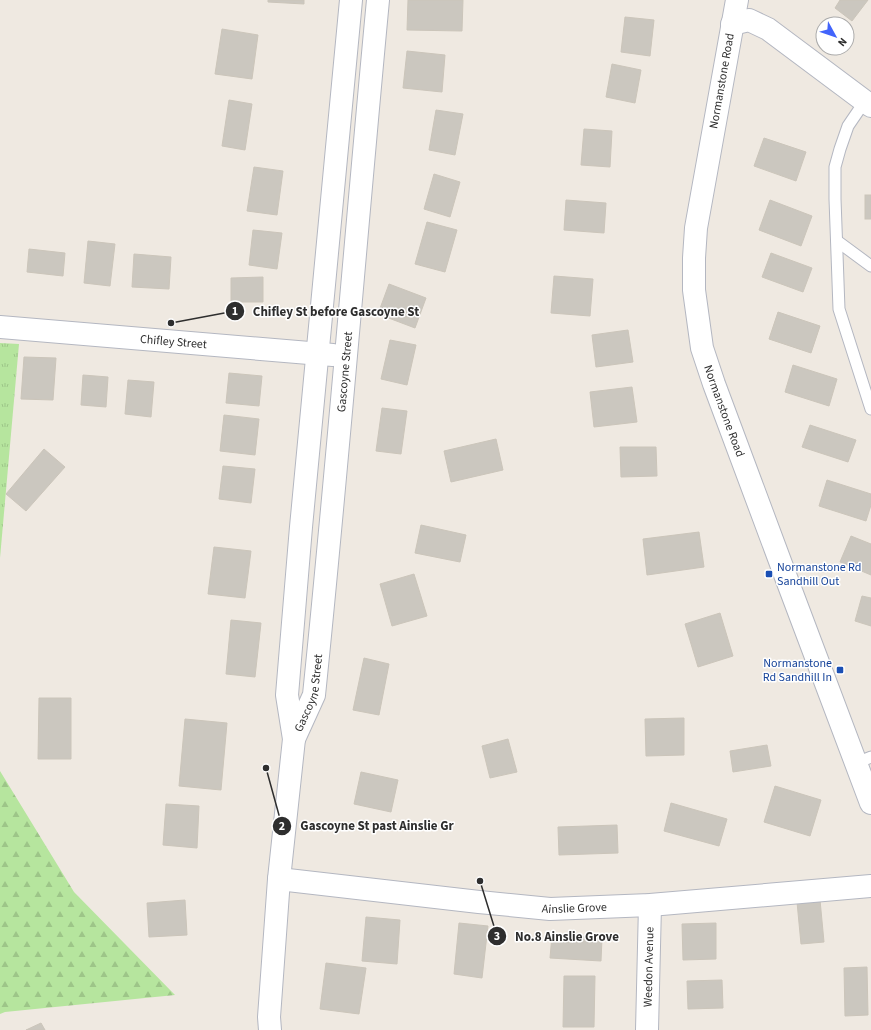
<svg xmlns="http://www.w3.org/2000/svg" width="871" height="1030" viewBox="0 0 871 1030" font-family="'Source Sans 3',sans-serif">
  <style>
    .forest { fill: url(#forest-firs) }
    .park { fill: url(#park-tufts) }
    .building { fill: #cbc7bf; stroke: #cbc5ba }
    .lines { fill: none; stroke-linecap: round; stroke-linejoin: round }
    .lane-casing { stroke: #b4b7c1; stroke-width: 13 }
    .street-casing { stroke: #b4b7c1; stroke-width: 24 }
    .secondary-casing { stroke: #b4b7c1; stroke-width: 24 }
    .lane { stroke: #fff; stroke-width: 11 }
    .street { stroke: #fff; stroke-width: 22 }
    .secondary { stroke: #fff; stroke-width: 22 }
    .transit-dot { fill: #1a4fb4; stroke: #fff; stroke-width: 1.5 }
    .labels { text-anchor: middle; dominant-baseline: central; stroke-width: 3; stroke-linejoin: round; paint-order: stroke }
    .street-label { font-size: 12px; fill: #2e2e2e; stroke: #fff }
    .transit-label { font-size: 12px; fill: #164399; stroke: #fff; text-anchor: start }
    .leader { fill: none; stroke: #2e2e2e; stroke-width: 1.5 }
    .callout-dot { fill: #2e2e2e; stroke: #fff; stroke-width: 1.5 }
    .mark-label { font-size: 12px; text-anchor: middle; font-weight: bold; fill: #fff }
    .callout-label { font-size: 13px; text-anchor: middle; font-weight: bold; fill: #2e2e2e; stroke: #fff; stroke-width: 3; stroke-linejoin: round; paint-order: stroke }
  </style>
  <defs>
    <pattern id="forest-firs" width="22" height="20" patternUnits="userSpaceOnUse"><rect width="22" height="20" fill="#b6e59e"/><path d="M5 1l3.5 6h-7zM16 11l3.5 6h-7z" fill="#9dc588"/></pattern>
    <pattern id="park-tufts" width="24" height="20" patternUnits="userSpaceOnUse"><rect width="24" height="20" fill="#b6e59e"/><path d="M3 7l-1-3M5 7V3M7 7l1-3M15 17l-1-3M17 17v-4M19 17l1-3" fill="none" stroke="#9dc588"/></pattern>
  </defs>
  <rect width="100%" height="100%" fill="#efe9e1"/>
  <path class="forest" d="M 0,771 L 74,892 L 175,995 L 5,1012 L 0,1014 Z"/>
  <path class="park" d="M 0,343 L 19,344 L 0,558 Z"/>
  <g class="building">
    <path d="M 268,0 L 304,0 L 304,4 L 268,2 Z"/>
    <path d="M 408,0 L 463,0 L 462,31 L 407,30 Z"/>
    <path d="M 840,0 L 868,0 L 852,21 L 835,8 Z"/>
    <path d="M 625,17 L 654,20 L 650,56 L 621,52 Z"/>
    <path d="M 222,29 L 258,35 L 252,79 L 215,74 Z"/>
    <path d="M 407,51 L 445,55 L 442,92 L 403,88 Z"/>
    <path d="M 612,64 L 641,70 L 635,103 L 606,97 Z"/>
    <path d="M 229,100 L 252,104 L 245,150 L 222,146 Z"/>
    <path d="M 436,110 L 463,114 L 455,155 L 429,150 Z"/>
    <path d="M 584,129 L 612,131 L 610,167 L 581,165 Z"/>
    <path d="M 764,138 L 806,152 L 796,181 L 754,166 Z"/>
    <path d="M 254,167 L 283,171 L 277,215 L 247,211 Z"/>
    <path d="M 434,174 L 460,182 L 450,217 L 424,209 Z"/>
    <rect x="865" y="195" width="6" height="24"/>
    <path d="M 566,200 L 606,203 L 604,233 L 564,230 Z"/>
    <path d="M 770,200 L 812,216 L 801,246 L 759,230 Z"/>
    <path d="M 427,222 L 457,230 L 445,272 L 415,264 Z"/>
    <path d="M 253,230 L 282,233 L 277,269 L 249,265 Z"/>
    <path d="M 88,241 L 115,244 L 110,286 L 84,283 Z"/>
    <path d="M 29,249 L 65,253 L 63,276 L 27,272 Z"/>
    <path d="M 771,253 L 812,268 L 803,292 L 762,277 Z"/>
    <path d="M 134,254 L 171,257 L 169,289 L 132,287 Z"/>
    <path d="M 554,276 L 593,279 L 590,316 L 551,313 Z"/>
    <path d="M 263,277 L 263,302 L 231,302 L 231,278 Z"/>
    <path d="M 389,284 L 426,298 L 415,328 L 378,314 Z"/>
    <path d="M 778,312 L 820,326 L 811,353 L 769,339 Z"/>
    <path d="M 628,330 L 633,362 L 596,367 L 592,335 Z"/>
    <path d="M 390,340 L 416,345 L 407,385 L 381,379 Z"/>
    <path d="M 24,357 L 56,358 L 53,400 L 21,399 Z"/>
    <path d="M 793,365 L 837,379 L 829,406 L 785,392 Z"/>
    <path d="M 229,373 L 262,376 L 259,406 L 226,403 Z"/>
    <path d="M 83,375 L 108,377 L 106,407 L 81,405 Z"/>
    <path d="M 128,380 L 154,382 L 151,417 L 125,414 Z"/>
    <path d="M 632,387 L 637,422 L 594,427 L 590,392 Z"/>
    <path d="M 382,408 L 407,411 L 401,454 L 376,451 Z"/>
    <path d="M 224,415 L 259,419 L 255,455 L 220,451 Z"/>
    <path d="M 810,425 L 856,440 L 848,462 L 802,447 Z"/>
    <path d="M 496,439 L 503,470 L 451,482 L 444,451 Z"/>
    <path d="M 620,447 L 656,447 L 657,476 L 621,477 Z"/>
    <path d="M 44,449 L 65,467 L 26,511 L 6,494 Z"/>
    <path d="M 223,466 L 255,469 L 251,503 L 219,499 Z"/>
    <path d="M 827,480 L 871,494 L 871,505 L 866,521 L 819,506 Z"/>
    <path d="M 421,525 L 466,535 L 460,562 L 415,553 Z"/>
    <path d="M 699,532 L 704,567 L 647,575 L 643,539 Z"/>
    <path d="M 851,536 L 871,544 L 871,575 L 840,562 Z"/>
    <path d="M 214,547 L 251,551 L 245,598 L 208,594 Z"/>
    <path d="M 414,574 L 427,616 L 392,626 L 380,584 Z"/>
    <path d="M 862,596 L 871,598 L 871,626 L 855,621 Z"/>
    <path d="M 720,613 L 733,656 L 698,667 L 685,624 Z"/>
    <path d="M 231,620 L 261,623 L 255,677 L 226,674 Z"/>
    <path d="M 364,658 L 389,664 L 379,715 L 353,710 Z"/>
    <path d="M 39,698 L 71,698 L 71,759 L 38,759 Z"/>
    <path d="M 684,718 L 684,755 L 646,756 L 645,719 Z"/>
    <path d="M 185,719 L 227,723 L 221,790 L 179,786 Z"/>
    <path d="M 508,739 L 517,772 L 490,778 L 482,746 Z"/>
    <path d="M 767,745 L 771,766 L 733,772 L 730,751 Z"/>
    <path d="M 361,772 L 398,780 L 391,812 L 354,804 Z"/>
    <path d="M 775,786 L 821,800 L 810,836 L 764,822 Z"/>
    <path d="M 671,803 L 727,819 L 719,846 L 664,831 Z"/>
    <path d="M 166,804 L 199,806 L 197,848 L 163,845 Z"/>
    <path d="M 617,825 L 618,853 L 559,855 L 558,827 Z"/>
    <path d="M 185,900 L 187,935 L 149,937 L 147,903 Z"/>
    <path d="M 820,900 L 824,942 L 801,944 L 797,902 Z"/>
    <path d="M 366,917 L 400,920 L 397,964 L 362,961 Z"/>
    <path d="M 459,923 L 488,926 L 482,978 L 454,974 Z"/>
    <path d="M 716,923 L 716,959 L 683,960 L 682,924 Z"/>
    <path d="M 552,935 L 602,938 L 601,961 L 550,958 Z"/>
    <path d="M 326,963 L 366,968 L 359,1014 L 320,1009 Z"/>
    <path d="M 867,967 L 868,1015 L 845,1016 L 844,968 Z"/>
    <path d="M 564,976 L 595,976 L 594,1027 L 563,1027 Z"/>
    <path d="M 722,980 L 723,1008 L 688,1009 L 687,981 Z"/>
    <path d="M 41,1023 L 45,1030 L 26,1030 Z"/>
  </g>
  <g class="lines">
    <defs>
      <g id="lane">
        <path d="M 865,101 L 848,126 L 840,149 L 835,167 L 835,199 L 839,309 L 871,409"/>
        <path d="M 837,241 L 871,266"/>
        <path d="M 856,763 L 871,757"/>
      </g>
      <g id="street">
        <path d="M 732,24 L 749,20 L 768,29 L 871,106"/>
        <path id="s1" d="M 0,327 L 333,355"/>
        <path id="s2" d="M 294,739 L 314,695 C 338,463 356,232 378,0"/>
        <path id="s3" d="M 279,879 L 479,902 L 550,909 L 650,905 L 871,886"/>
        <path d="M 270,1030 L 269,1017 L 279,879 L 294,739 L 287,695 L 301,527 L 351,0"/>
        <path id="s4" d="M 647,1030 L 650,905"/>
      </g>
      <g id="secondary">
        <path id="s5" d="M 737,0 L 696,228 L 694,258 L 694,290 L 702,348 L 714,384 L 790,588 L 871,803"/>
      </g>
    </defs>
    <use href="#lane" class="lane-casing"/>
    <use href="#street" class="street-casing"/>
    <use href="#secondary" class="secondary-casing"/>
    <use href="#lane" class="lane"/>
    <use href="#street" class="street"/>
    <use href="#secondary" class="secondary"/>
  </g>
  <g class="transit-dot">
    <rect x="765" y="570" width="8" height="8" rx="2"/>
    <rect x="836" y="666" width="8" height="8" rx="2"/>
  </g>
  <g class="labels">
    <g class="street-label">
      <text transform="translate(722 81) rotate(-80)">Normanstone Road</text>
      <text stroke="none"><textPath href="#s1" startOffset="174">Chifley Street</textPath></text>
      <text stroke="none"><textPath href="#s2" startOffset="373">Gascoyne Street</textPath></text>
      <text stroke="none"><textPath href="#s5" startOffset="419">Normanstone Road</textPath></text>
      <text stroke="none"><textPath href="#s2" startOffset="49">Gascoyne Street</textPath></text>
      <text stroke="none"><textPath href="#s3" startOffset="297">Ainslie Grove</textPath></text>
      <text stroke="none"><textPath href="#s4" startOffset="63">Weedon Avenue</textPath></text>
    </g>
    <g class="transit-label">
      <text x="777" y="567">Normanstone Rd<tspan x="777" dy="14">Sandhill Out</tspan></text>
      <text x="832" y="663" text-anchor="end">Normanstone<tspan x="832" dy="14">Rd Sandhill In</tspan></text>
    </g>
  </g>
  <path class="leader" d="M171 323L235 311M266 768L282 826M480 881L497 936"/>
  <g class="callout-dot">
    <circle cx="171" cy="323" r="4"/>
    <circle cx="266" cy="768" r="4"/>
    <circle cx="480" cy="881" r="4"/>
    <circle cx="235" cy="311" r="10"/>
    <circle cx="282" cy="826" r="10"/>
    <circle cx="497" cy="936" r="10"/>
  </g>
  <g class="mark-label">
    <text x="235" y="315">1</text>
    <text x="282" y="830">2</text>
    <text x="497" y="940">3</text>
  </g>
  <g class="callout-label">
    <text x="336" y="316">Chifley St before Gascoyne St</text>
    <text x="377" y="830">Gascoyne St past Ainslie Gr</text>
    <text x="567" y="941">No.8 Ainslie Grove</text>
  </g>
  <g transform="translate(835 36) rotate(130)"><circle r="19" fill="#ffffff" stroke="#ababab"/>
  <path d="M0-3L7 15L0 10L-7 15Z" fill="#4264fb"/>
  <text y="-6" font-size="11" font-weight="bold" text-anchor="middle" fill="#2e2e2e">N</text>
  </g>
</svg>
